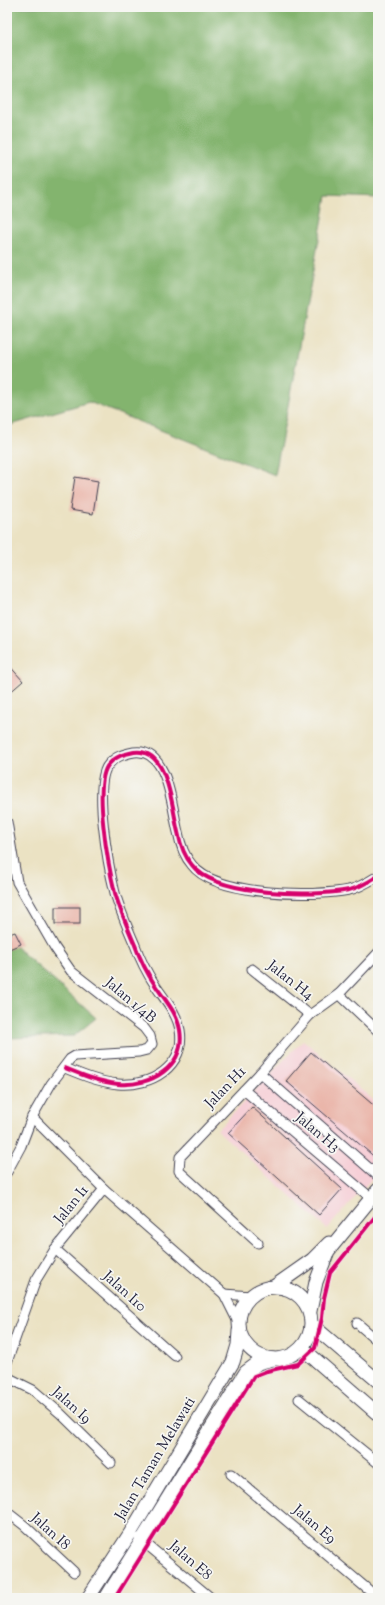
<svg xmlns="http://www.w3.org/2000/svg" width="385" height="1605" viewBox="0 0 385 1605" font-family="'Sorts Mill Goudy',serif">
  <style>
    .built { fill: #f6cfd7 }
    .forest { fill: #83b46e; stroke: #526b54 }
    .building { fill: #eab6aa }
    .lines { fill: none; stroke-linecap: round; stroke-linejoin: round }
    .street-casing { stroke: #403f4f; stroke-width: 11 }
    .secondary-casing { stroke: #403f4f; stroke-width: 15 }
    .street { stroke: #fff; stroke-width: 9 }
    .secondary { stroke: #fff; stroke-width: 13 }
    .cycleway-casing { stroke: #f6f6f2; stroke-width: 6 }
    .cycleway { stroke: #d6006c; stroke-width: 4 }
    .labels { text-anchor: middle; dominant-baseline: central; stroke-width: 3.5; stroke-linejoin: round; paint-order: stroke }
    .street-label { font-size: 15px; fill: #22223b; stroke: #f6f6f2 }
  </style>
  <rect width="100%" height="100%" fill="#f6f6f2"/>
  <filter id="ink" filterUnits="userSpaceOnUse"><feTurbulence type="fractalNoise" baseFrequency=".025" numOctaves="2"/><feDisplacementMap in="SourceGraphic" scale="8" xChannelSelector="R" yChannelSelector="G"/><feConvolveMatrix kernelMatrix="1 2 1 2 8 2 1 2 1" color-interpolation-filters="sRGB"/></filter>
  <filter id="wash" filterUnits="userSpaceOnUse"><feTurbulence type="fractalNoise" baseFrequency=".012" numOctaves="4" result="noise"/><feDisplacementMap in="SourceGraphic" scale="16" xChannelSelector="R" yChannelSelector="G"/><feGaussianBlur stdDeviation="0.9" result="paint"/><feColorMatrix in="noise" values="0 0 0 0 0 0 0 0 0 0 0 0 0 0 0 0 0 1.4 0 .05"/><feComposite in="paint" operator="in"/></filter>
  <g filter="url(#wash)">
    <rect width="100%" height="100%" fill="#ebe2c3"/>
    <path class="built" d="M 303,1040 L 378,1104 L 378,1172 L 327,1229 L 217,1130 Z"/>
    <g class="forest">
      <path d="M 7,7 L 378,7 L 378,198 L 327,196 L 275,475 L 89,402 L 7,426 Z"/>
      <path d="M 7,939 L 96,1018 L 74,1036 L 7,1038 Z"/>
    </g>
    <g id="blocks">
      <g class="building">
        <path d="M 75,477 L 98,481 L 93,514 L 70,510 Z"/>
        <path d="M 7,663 L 23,681 L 7,695 Z"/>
        <rect x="55" y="907" width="25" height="17"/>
        <path d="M 15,932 L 21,944 L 7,950 L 7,935 Z"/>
        <path d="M 311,1052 L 378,1109 L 378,1160 L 286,1081 Z"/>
        <path d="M 252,1107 L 342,1189 L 319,1215 L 228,1133 Z"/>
      </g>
    </g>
  </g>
  <g filter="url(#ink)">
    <use href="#blocks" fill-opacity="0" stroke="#403f4f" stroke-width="1"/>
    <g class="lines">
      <defs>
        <g id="street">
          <path d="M 7,822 L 17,882 L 55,948 L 71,971 L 144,1028 L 150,1036 L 152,1044 L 147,1050 L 139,1052 L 75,1056 L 70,1059 L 51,1084 L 32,1117 L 21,1146 L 7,1172"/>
          <path d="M 252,969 L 310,1015"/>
          <path d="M 339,994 L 378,1031"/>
          <path d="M 65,1068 C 82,1075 99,1082 118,1084 C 151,1087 186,1066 180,1030 C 177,1012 164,999 155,985 C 147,973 140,959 135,945 C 128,929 120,910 115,893 C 109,869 92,781 109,764 C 116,756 124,754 134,752 C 169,747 172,810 178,832 C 180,843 185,857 192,865 C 215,896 314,897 349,890 C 359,888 370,881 378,876"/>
          <path d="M 260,1073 L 378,1176"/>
          <path d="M 244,1090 L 371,1198"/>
          <path d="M 32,1117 L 104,1189 L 224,1294 L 239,1324"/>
          <path d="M 258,1243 L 179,1171 L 180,1157 L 260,1073 L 310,1015 L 339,994 L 378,953"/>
          <path d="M 55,1249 L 175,1356"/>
          <path d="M 224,1294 L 251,1296"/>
          <path d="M 357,1323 L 378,1341"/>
          <path d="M 7,1362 L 36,1280 L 55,1249 L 104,1189"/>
          <path d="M 7,1377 L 33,1390 L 60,1413 L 111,1463"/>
          <path d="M 299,1399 L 378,1463"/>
          <path d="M 231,1474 L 378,1598"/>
          <path d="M 7,1512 L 25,1526 L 74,1572"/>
          <path d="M 139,1538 L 211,1598"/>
        </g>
        <g id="secondary">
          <path d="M 275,1286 L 312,1260 L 329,1243"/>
          <circle cx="275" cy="1323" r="36"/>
          <path d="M 310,1311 L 316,1282 L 328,1251 L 378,1190"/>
          <path d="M 312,1325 L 378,1381"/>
          <path d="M 302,1348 L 378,1414"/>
          <path d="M 88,1598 L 131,1532 L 233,1362 L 238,1345 L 239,1331"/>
          <path d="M 106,1598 L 246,1372 L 258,1363 L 273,1359"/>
        </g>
      </defs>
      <use href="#street" class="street-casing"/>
      <use href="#secondary" class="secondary-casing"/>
      <use href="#street" class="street"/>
      <use href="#secondary" class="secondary"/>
      <defs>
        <g id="cycleway">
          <path d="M 65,1068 C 82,1075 99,1082 118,1084 C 151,1087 186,1066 180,1030 C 177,1012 164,999 155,985 C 147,973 140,959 135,945 C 128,929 120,910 115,893 C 109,869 92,781 109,764 C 116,756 124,754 134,752 C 169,747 172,810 178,832 C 180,843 185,857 192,865 C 215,896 314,897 349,890 C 359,888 370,881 378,876"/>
          <path d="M 115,1598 L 254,1376 L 267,1371 L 298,1364 L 315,1348 L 322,1318 L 324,1298 L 330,1273 L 378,1213"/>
        </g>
      </defs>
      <use href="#cycleway" class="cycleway-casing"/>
      <use href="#cycleway" class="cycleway"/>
    </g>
  </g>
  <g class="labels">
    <g class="street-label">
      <text transform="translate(290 981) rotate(38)">Jalan H4</text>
      <text transform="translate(130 1001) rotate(40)">Jalan 1/4B</text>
      <text transform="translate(226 1088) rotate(-46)">Jalan H1</text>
      <text transform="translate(317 1133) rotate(40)">Jalan H3</text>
      <text transform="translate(72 1205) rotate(-51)">Jalan I1</text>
      <text transform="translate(124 1292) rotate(42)">Jalan I10</text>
      <text transform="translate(71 1406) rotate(42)">Jalan I9</text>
      <text transform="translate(156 1459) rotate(-59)">Jalan Taman Melawati</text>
      <text transform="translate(314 1525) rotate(40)">Jalan E9</text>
      <text transform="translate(50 1532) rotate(42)">Jalan I8</text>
      <text transform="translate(190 1561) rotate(41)">Jalan E8</text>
    </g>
  </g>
  <rect width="385" height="1605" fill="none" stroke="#f6f6f2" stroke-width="24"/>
</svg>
